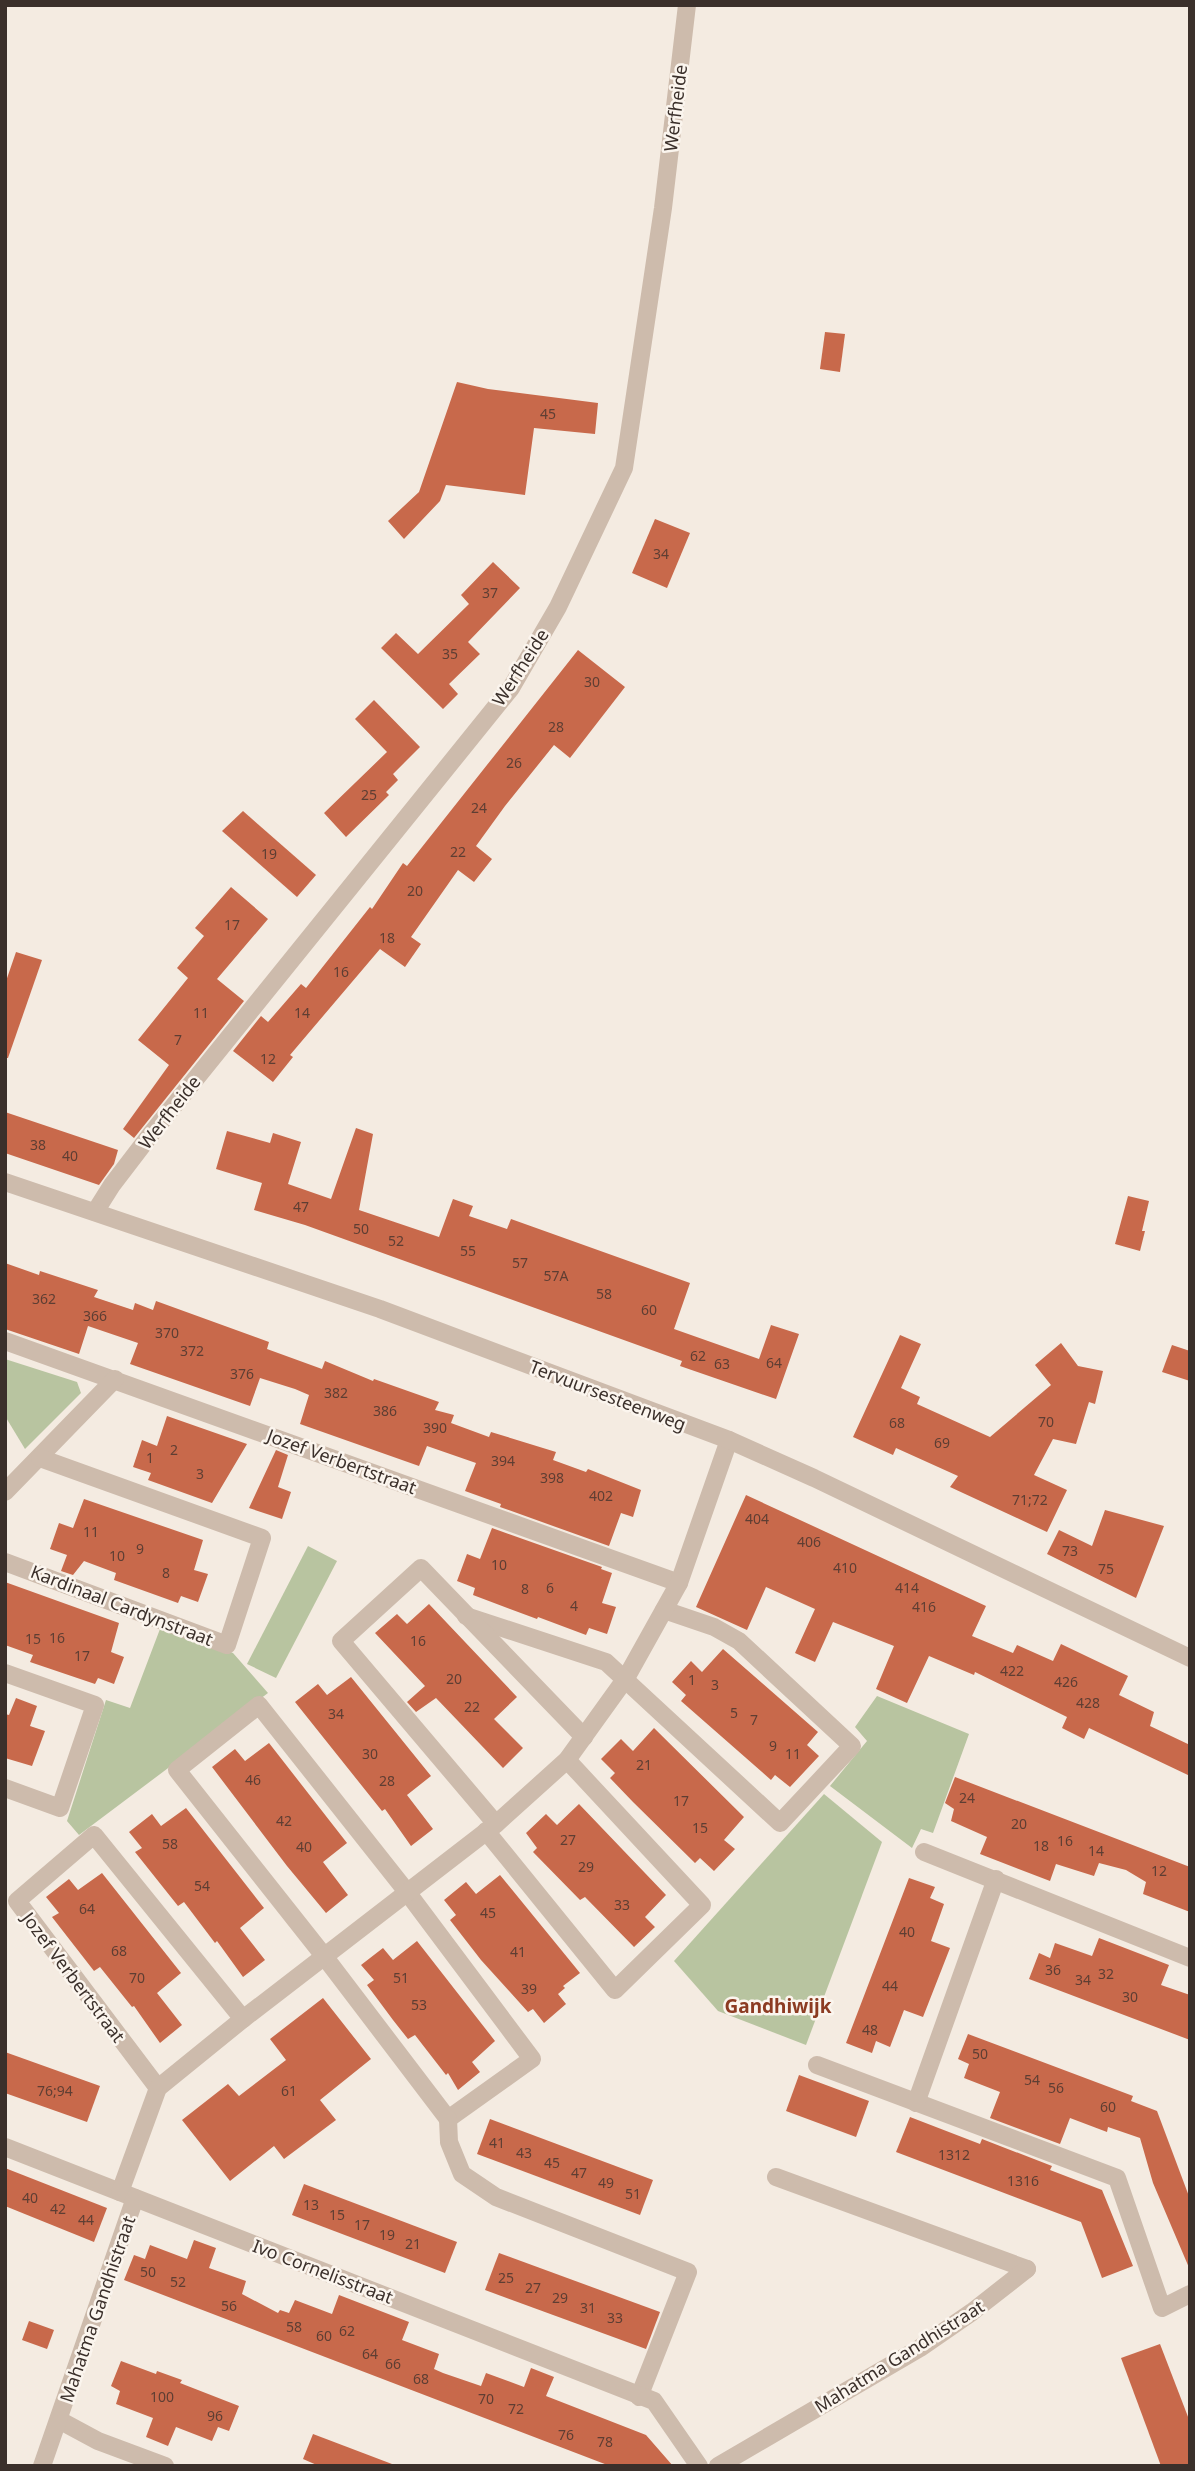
<svg xmlns="http://www.w3.org/2000/svg" width="1195" height="2471" viewBox="0 0 1195 2471" font-family="'Noto Sans',sans-serif">
  <style>
    .green { fill: #b8c4a0 }
    .building { fill: #c8694b }
    .lines { fill: none; stroke-linecap: round; stroke-linejoin: round }
    .minor { stroke: #cdbbac; stroke-width: 18 }
    .tertiary { stroke: #cdbbac; stroke-width: 18 }
    .labels { text-anchor: middle; dominant-baseline: central; stroke-width: 5; stroke-linejoin: round; paint-order: stroke }
    .number-label { font-size: 14px; fill: #5e3e33 }
    .street-label { font-size: 18px; fill: #3b302b; stroke: #fbf5ee }
    .neighbourhood-label { font-size: 19px; font-weight: bold; fill: #8c3b22; stroke: #fbf5ee }
  </style>
  <rect width="100%" height="100%" fill="#f4ebe1"/>
  <g class="green">
    <path d="M 5,1359 L 77,1382 L 81,1393 L 25,1449 L 5,1416 Z"/>
    <path d="M 308,1546 L 337,1561 L 276,1678 L 247,1664 Z"/>
    <path d="M 160,1629 L 233,1653 L 268,1693 L 79,1835 L 67,1821 L 106,1700 L 130,1708 Z"/>
    <path d="M 877,1696 L 969,1734 L 933,1833 L 921,1829 L 912,1848 L 830,1786 L 867,1741 L 855,1727 Z"/>
    <path d="M 824,1794 L 882,1842 L 806,2045 L 718,2011 L 674,1961 Z"/>
  </g>
  <g class="building">
    <path d="M 825,332 L 845,334 L 840,372 L 820,369 Z"/>
    <path d="M 457,382 L 488,389 L 598,403 L 595,434 L 534,428 L 525,495 L 446,485 L 440,501 L 404,539 L 388,521 L 419,492 Z"/>
    <path d="M 655,519 L 690,533 L 667,588 L 632,573 Z"/>
    <path d="M 493,562 L 520,588 L 468,642 L 480,654 L 449,684 L 458,694 L 443,709 L 381,648 L 396,633 L 418,654 L 469,604 L 461,595 Z"/>
    <path d="M 578,650 L 625,687 L 570,758 L 554,745 L 505,806 L 476,846 L 492,859 L 474,882 L 458,870 L 411,937 L 421,944 L 405,967 L 380,949 L 290,1055 L 293,1057 L 273,1082 L 233,1051 L 261,1016 L 268,1022 L 301,984 L 306,988 L 370,907 L 372,909 L 403,863 L 407,866 Z"/>
    <path d="M 374,700 L 420,747 L 393,774 L 398,780 L 386,792 L 389,795 L 346,837 L 324,813 L 387,752 L 355,719 Z"/>
    <path d="M 243,811 L 316,875 L 297,897 L 222,831 Z"/>
    <path d="M 231,887 L 268,919 L 217,979 L 244,1001 L 134,1138 L 123,1129 L 169,1065 L 138,1040 L 188,978 L 177,968 L 204,936 L 195,928 Z"/>
    <path d="M 16,952 L 42,960 L 8,1058 L 5,1058 L 5,984 Z"/>
    <path d="M 5,1112 L 118,1150 L 114,1164 L 99,1185 L 5,1153 Z"/>
    <path d="M 356,1128 L 373,1134 L 359,1210 L 439,1237 L 453,1199 L 473,1206 L 469,1216 L 507,1229 L 511,1219 L 690,1283 L 674,1329 L 759,1359 L 771,1325 L 799,1334 L 776,1399 L 680,1366 L 682,1361 L 305,1225 L 254,1210 L 262,1183 L 216,1169 L 227,1131 L 270,1143 L 273,1133 L 301,1142 L 288,1184 L 331,1199 Z"/>
    <path d="M 1128,1196 L 1149,1201 L 1142,1231 L 1145,1231 L 1140,1251 L 1115,1244 Z"/>
    <path d="M 5,1263 L 39,1275 L 40,1271 L 98,1290 L 94,1297 L 133,1310 L 135,1303 L 153,1310 L 156,1301 L 269,1342 L 267,1349 L 322,1369 L 325,1361 L 373,1381 L 374,1379 L 439,1402 L 435,1410 L 454,1415 L 451,1423 L 489,1437 L 491,1432 L 556,1452 L 553,1460 L 586,1472 L 588,1469 L 641,1490 L 633,1517 L 621,1513 L 609,1546 L 500,1507 L 501,1504 L 465,1491 L 476,1463 L 427,1446 L 419,1466 L 300,1424 L 309,1395 L 295,1389 L 260,1378 L 250,1406 L 130,1364 L 138,1343 L 88,1326 L 79,1354 L 5,1329 Z"/>
    <path d="M 900,1335 L 921,1344 L 901,1388 L 920,1397 L 917,1404 L 990,1437 L 1051,1385 L 1035,1365 L 1061,1343 L 1078,1366 L 1103,1371 L 1095,1404 L 1089,1402 L 1076,1444 L 1053,1439 L 1034,1475 L 1067,1490 L 1047,1532 L 950,1487 L 958,1476 L 896,1448 L 893,1455 L 853,1437 Z"/>
    <path d="M 1172,1345 L 1190,1351 L 1190,1381 L 1162,1372 Z"/>
    <path d="M 167,1416 L 247,1444 L 212,1503 L 148,1480 L 151,1473 L 133,1467 L 142,1440 L 157,1446 Z"/>
    <path d="M 276,1450 L 288,1455 L 278,1487 L 291,1492 L 282,1519 L 249,1508 Z"/>
    <path d="M 746,1495 L 986,1606 L 972,1636 L 1013,1653 L 1017,1645 L 1053,1661 L 1061,1644 L 1128,1676 L 1119,1695 L 1154,1712 L 1150,1726 L 1190,1745 L 1190,1776 L 1089,1728 L 1084,1739 L 1062,1728 L 1067,1717 L 975,1672 L 974,1675 L 929,1656 L 907,1703 L 876,1689 L 894,1646 L 833,1622 L 815,1662 L 795,1653 L 815,1609 L 766,1587 L 747,1630 L 696,1607 Z"/>
    <path d="M 84,1499 L 203,1540 L 194,1570 L 208,1574 L 198,1602 L 181,1596 L 178,1603 L 114,1580 L 116,1573 L 84,1561 L 73,1575 L 61,1571 L 67,1555 L 50,1549 L 59,1523 L 73,1528 Z"/>
    <path d="M 1105,1510 L 1164,1526 L 1136,1598 L 1047,1554 L 1059,1530 L 1092,1546 Z"/>
    <path d="M 492,1528 L 602,1567 L 601,1569 L 612,1573 L 602,1603 L 616,1607 L 607,1634 L 589,1628 L 586,1635 L 538,1617 L 537,1619 L 473,1595 L 475,1588 L 457,1581 L 467,1554 L 480,1559 Z"/>
    <path d="M 5,1582 L 119,1623 L 111,1652 L 124,1657 L 114,1684 L 98,1678 L 95,1684 L 30,1662 L 33,1655 L 5,1645 Z"/>
    <path d="M 429,1604 L 517,1697 L 494,1719 L 523,1748 L 503,1768 L 436,1698 L 416,1712 L 407,1702 L 425,1686 L 375,1633 L 397,1614 L 407,1624 Z"/>
    <path d="M 723,1649 L 818,1732 L 807,1745 L 819,1756 L 790,1787 L 775,1775 L 771,1780 L 681,1701 L 686,1695 L 672,1682 L 691,1661 L 702,1672 Z"/>
    <path d="M 351,1677 L 431,1776 L 407,1795 L 433,1829 L 411,1846 L 385,1809 L 382,1811 L 295,1702 L 318,1684 L 327,1695 Z"/>
    <path d="M 16,1698 L 37,1706 L 30,1726 L 45,1731 L 32,1766 L 5,1758 L 5,1714 L 9,1715 Z"/>
    <path d="M 654,1728 L 744,1817 L 724,1840 L 735,1849 L 714,1871 L 700,1858 L 695,1863 L 633,1802 L 610,1778 L 615,1773 L 601,1759 L 621,1739 L 633,1751 Z"/>
    <path d="M 269,1743 L 347,1843 L 323,1862 L 348,1895 L 326,1913 L 287,1866 L 212,1767 L 235,1749 L 245,1761 Z"/>
    <path d="M 955,1777 L 1190,1867 L 1190,1912 L 1143,1894 L 1146,1882 L 1126,1870 L 1099,1863 L 1094,1876 L 1056,1864 L 1050,1881 L 980,1854 L 987,1837 L 951,1821 L 954,1809 L 945,1803 Z"/>
    <path d="M 579,1804 L 666,1895 L 645,1917 L 655,1927 L 634,1947 L 585,1897 L 580,1900 L 533,1852 L 537,1848 L 526,1833 L 546,1814 L 557,1825 Z"/>
    <path d="M 186,1808 L 264,1908 L 240,1928 L 265,1960 L 243,1977 L 217,1941 L 215,1943 L 184,1902 L 178,1906 L 135,1852 L 142,1848 L 129,1832 L 152,1814 L 161,1826 Z"/>
    <path d="M 102,1873 L 181,1973 L 157,1993 L 182,2025 L 160,2043 L 134,2006 L 132,2007 L 100,1967 L 94,1971 L 52,1917 L 59,1913 L 46,1897 L 69,1879 L 78,1890 Z"/>
    <path d="M 500,1875 L 580,1973 L 563,1986 L 565,1988 L 558,1994 L 566,2004 L 544,2023 L 533,2009 L 528,2012 L 481,1960 L 450,1920 L 456,1915 L 444,1900 L 466,1882 L 476,1894 Z"/>
    <path d="M 909,1878 L 935,1887 L 930,1898 L 944,1904 L 931,1941 L 950,1948 L 923,2017 L 904,2010 L 890,2047 L 876,2041 L 872,2053 L 846,2043 Z"/>
    <path d="M 1099,1938 L 1169,1965 L 1161,1985 L 1190,1995 L 1190,2040 L 1029,1979 L 1039,1953 L 1050,1958 L 1055,1943 L 1092,1956 Z"/>
    <path d="M 417,1941 L 495,2041 L 472,2062 L 480,2072 L 458,2090 L 448,2073 L 446,2075 L 415,2035 L 408,2039 L 393,2020 L 367,1985 L 374,1980 L 361,1965 L 383,1948 L 393,1960 Z"/>
    <path d="M 323,1998 L 371,2059 L 320,2100 L 336,2120 L 284,2159 L 274,2146 L 230,2181 L 182,2120 L 228,2084 L 239,2096 L 286,2060 L 270,2039 Z"/>
    <path d="M 968,2034 L 1133,2096 L 1131,2101 L 1157,2111 L 1190,2199 L 1190,2270 L 1153,2183 L 1140,2138 L 1108,2127 L 1107,2132 L 1070,2118 L 1060,2144 L 990,2118 L 1000,2092 L 964,2078 L 969,2064 L 958,2059 Z"/>
    <path d="M 5,2052 L 100,2086 L 87,2122 L 5,2093 Z"/>
    <path d="M 799,2075 L 869,2101 L 856,2137 L 786,2111 Z"/>
    <path d="M 910,2117 L 980,2144 L 982,2139 L 1052,2166 L 1050,2170 L 1102,2190 L 1133,2266 L 1102,2278 L 1081,2222 L 896,2152 Z"/>
    <path d="M 490,2119 L 653,2180 L 640,2215 L 477,2154 Z"/>
    <path d="M 5,2168 L 107,2208 L 94,2242 L 5,2206 Z"/>
    <path d="M 304,2184 L 457,2242 L 445,2273 L 292,2215 Z"/>
    <path d="M 194,2240 L 216,2248 L 209,2268 L 246,2281 L 242,2294 L 278,2313 L 280,2310 L 289,2313 L 295,2300 L 332,2314 L 339,2295 L 409,2322 L 402,2340 L 439,2354 L 434,2369 L 443,2373 L 481,2386 L 486,2373 L 524,2387 L 531,2368 L 554,2377 L 546,2396 L 646,2435 L 673,2466 L 610,2466 L 124,2280 L 134,2255 L 145,2259 L 150,2245 L 187,2259 Z"/>
    <path d="M 499,2253 L 660,2312 L 646,2349 L 485,2290 Z"/>
    <path d="M 29,2321 L 54,2330 L 47,2349 L 22,2340 Z"/>
    <path d="M 1160,2344 L 1190,2422 L 1190,2466 L 1161,2466 L 1121,2358 Z"/>
    <path d="M 121,2361 L 156,2374 L 157,2371 L 182,2380 L 180,2383 L 239,2406 L 229,2431 L 218,2427 L 212,2441 L 176,2427 L 168,2446 L 146,2437 L 153,2418 L 116,2404 L 120,2391 L 111,2386 Z"/>
    <path d="M 313,2434 L 392,2464 L 392,2466 L 319,2466 L 303,2459 Z"/>
  </g>
  <g class="lines">
    <g class="minor">
      <path d="M 95,1212 L 112,1185 L 151,1134 L 511,688 L 558,607 L 624,468 L 663,208 L 687,5"/>
      <path d="M 5,1341 L 679,1583"/>
      <path d="M 5,1492 L 115,1379"/>
      <path d="M 5,1562 L 227,1645 L 262,1538 L 40,1458"/>
      <path d="M 466,1616 L 606,1662 L 780,1823 L 852,1746 L 739,1641 L 714,1627 L 664,1610"/>
      <path d="M 5,1673 L 95,1705 L 60,1808 L 5,1788"/>
      <path d="M 259,1705 L 407,1892 L 532,2059 L 448,2119 L 324,1956 L 177,1770 Z"/>
      <path d="M 496,1824 L 341,1641 L 421,1568 L 584,1737"/>
      <path d="M 486,1831 L 615,1990 L 702,1905 L 567,1760"/>
      <path d="M 924,1852 L 1190,1958"/>
      <path d="M 817,2065 L 1117,2178 L 1162,2308 L 1190,2294"/>
      <path d="M 158,2088 L 17,1901 L 94,1835 L 243,2019"/>
      <path d="M 916,2103 L 996,1879"/>
      <path d="M 448,2119 L 449,2142 L 462,2174 L 496,2197 L 688,2272 L 639,2397"/>
      <path d="M 5,2147 L 654,2401 L 699,2466"/>
      <path d="M 776,2177 L 1027,2269"/>
      <path d="M 120,2192 L 158,2088 L 243,2019 L 496,1824 L 567,1760 L 626,1678 L 679,1583 L 729,1440"/>
      <path d="M 59,2420 L 98,2441 L 165,2466"/>
      <path d="M 42,2466 L 135,2198"/>
      <path d="M 718,2466 L 920,2348 L 972,2312 L 1027,2269"/>
    </g>
    <path class="tertiary" d="M 5,1182 L 380,1309 L 729,1440 L 814,1478 L 1190,1658"/>
  </g>
  <g class="labels">
    <g class="number-label">
      <text x="548" y="413">45</text>
      <text x="661" y="553">34</text>
      <text x="490" y="592">37</text>
      <text x="450" y="653">35</text>
      <text x="592" y="681">30</text>
      <text x="556" y="726">28</text>
      <text x="514" y="762">26</text>
      <text x="369" y="794">25</text>
      <text x="479" y="807">24</text>
      <text x="458" y="851">22</text>
      <text x="269" y="853">19</text>
      <text x="415" y="890">20</text>
      <text x="232" y="924">17</text>
      <text x="387" y="937">18</text>
      <text x="341" y="971">16</text>
      <text x="201" y="1012">11</text>
      <text x="302" y="1012">14</text>
      <text x="178" y="1039">7</text>
      <text x="268" y="1058">12</text>
      <text x="38" y="1144">38</text>
      <text x="70" y="1155">40</text>
      <text x="301" y="1206">47</text>
      <text x="361" y="1228">50</text>
      <text x="396" y="1240">52</text>
      <text x="468" y="1250">55</text>
      <text x="520" y="1262">57</text>
      <text x="556" y="1275">57A</text>
      <text x="604" y="1293">58</text>
      <text x="44" y="1298">362</text>
      <text x="649" y="1309">60</text>
      <text x="95" y="1315">366</text>
      <text x="167" y="1332">370</text>
      <text x="192" y="1350">372</text>
      <text x="698" y="1355">62</text>
      <text x="774" y="1362">64</text>
      <text x="722" y="1363">63</text>
      <text x="242" y="1373">376</text>
      <text x="336" y="1392">382</text>
      <text x="385" y="1410">386</text>
      <text x="1046" y="1421">70</text>
      <text x="897" y="1422">68</text>
      <text x="435" y="1427">390</text>
      <text x="942" y="1442">69</text>
      <text x="174" y="1449">2</text>
      <text x="150" y="1457">1</text>
      <text x="503" y="1460">394</text>
      <text x="200" y="1473">3</text>
      <text x="552" y="1477">398</text>
      <text x="601" y="1495">402</text>
      <text x="1030" y="1499">71;72</text>
      <text x="757" y="1518">404</text>
      <text x="91" y="1531">11</text>
      <text x="809" y="1541">406</text>
      <text x="140" y="1548">9</text>
      <text x="1070" y="1550">73</text>
      <text x="117" y="1555">10</text>
      <text x="499" y="1564">10</text>
      <text x="845" y="1567">410</text>
      <text x="1106" y="1568">75</text>
      <text x="166" y="1572">8</text>
      <text x="550" y="1587">6</text>
      <text x="907" y="1587">414</text>
      <text x="525" y="1588">8</text>
      <text x="574" y="1605">4</text>
      <text x="924" y="1606">416</text>
      <text x="57" y="1637">16</text>
      <text x="33" y="1638">15</text>
      <text x="418" y="1640">16</text>
      <text x="82" y="1655">17</text>
      <text x="1012" y="1670">422</text>
      <text x="454" y="1678">20</text>
      <text x="692" y="1679">1</text>
      <text x="1066" y="1681">426</text>
      <text x="715" y="1684">3</text>
      <text x="1088" y="1702">428</text>
      <text x="472" y="1706">22</text>
      <text x="734" y="1712">5</text>
      <text x="336" y="1713">34</text>
      <text x="754" y="1719">7</text>
      <text x="773" y="1745">9</text>
      <text x="370" y="1753">30</text>
      <text x="793" y="1753">11</text>
      <text x="644" y="1764">21</text>
      <text x="253" y="1779">46</text>
      <text x="387" y="1780">28</text>
      <text x="967" y="1797">24</text>
      <text x="681" y="1800">17</text>
      <text x="284" y="1820">42</text>
      <text x="1019" y="1823">20</text>
      <text x="700" y="1827">15</text>
      <text x="568" y="1839">27</text>
      <text x="1065" y="1840">16</text>
      <text x="170" y="1843">58</text>
      <text x="1041" y="1845">18</text>
      <text x="304" y="1846">40</text>
      <text x="1096" y="1850">14</text>
      <text x="586" y="1866">29</text>
      <text x="1159" y="1870">12</text>
      <text x="202" y="1885">54</text>
      <text x="622" y="1904">33</text>
      <text x="87" y="1908">64</text>
      <text x="488" y="1912">45</text>
      <text x="907" y="1931">40</text>
      <text x="119" y="1950">68</text>
      <text x="518" y="1951">41</text>
      <text x="1053" y="1969">36</text>
      <text x="1106" y="1973">32</text>
      <text x="137" y="1977">70</text>
      <text x="401" y="1977">51</text>
      <text x="1083" y="1979">34</text>
      <text x="890" y="1985">44</text>
      <text x="529" y="1988">39</text>
      <text x="1130" y="1996">30</text>
      <text x="419" y="2004">53</text>
      <text x="870" y="2029">48</text>
      <text x="980" y="2053">50</text>
      <text x="1032" y="2079">54</text>
      <text x="1056" y="2087">56</text>
      <text x="55" y="2090">76;94</text>
      <text x="289" y="2090">61</text>
      <text x="1108" y="2106">60</text>
      <text x="497" y="2142">41</text>
      <text x="524" y="2152">43</text>
      <text x="954" y="2154">1312</text>
      <text x="552" y="2162">45</text>
      <text x="579" y="2172">47</text>
      <text x="1023" y="2180">1316</text>
      <text x="606" y="2182">49</text>
      <text x="633" y="2193">51</text>
      <text x="30" y="2197">40</text>
      <text x="311" y="2204">13</text>
      <text x="58" y="2208">42</text>
      <text x="337" y="2214">15</text>
      <text x="86" y="2219">44</text>
      <text x="362" y="2224">17</text>
      <text x="387" y="2234">19</text>
      <text x="413" y="2243">21</text>
      <text x="148" y="2271">50</text>
      <text x="506" y="2277">25</text>
      <text x="178" y="2281">52</text>
      <text x="533" y="2287">27</text>
      <text x="560" y="2297">29</text>
      <text x="229" y="2305">56</text>
      <text x="588" y="2307">31</text>
      <text x="615" y="2317">33</text>
      <text x="294" y="2326">58</text>
      <text x="347" y="2330">62</text>
      <text x="324" y="2335">60</text>
      <text x="370" y="2353">64</text>
      <text x="393" y="2363">66</text>
      <text x="421" y="2378">68</text>
      <text x="162" y="2396">100</text>
      <text x="486" y="2398">70</text>
      <text x="516" y="2408">72</text>
      <text x="215" y="2415">96</text>
      <text x="566" y="2434">76</text>
      <text x="605" y="2441">78</text>
    </g>
    <g class="street-label">
      <text transform="translate(675 108) rotate(-83)">Werfheide</text>
      <text transform="translate(520 667) rotate(-57)">Werfheide</text>
      <text transform="translate(169 1112) rotate(-52)">Werfheide</text>
      <text transform="translate(608 1395) rotate(21)">Tervuursesteenweg</text>
      <text transform="translate(342 1461) rotate(20)">Jozef Verbertstraat</text>
      <text transform="translate(122 1605) rotate(21)">Kardinaal Cardynstraat</text>
      <text transform="translate(74 1977) rotate(53)">Jozef Verbertstraat</text>
      <text transform="translate(323 2271) rotate(21)">Ivo Cornelisstraat</text>
      <text transform="translate(97 2309) rotate(-71)">Mahatma Gandhistraat</text>
      <text transform="translate(899 2356) rotate(-32)">Mahatma Gandhistraat</text>
    </g>
    <g class="neighbourhood-label">
      <text x="778" y="2006">Gandhiwijk</text>
    </g>
  </g>
  <rect width="1195" height="2471" fill="none" stroke="#3b302b" stroke-width="14"/>
</svg>
